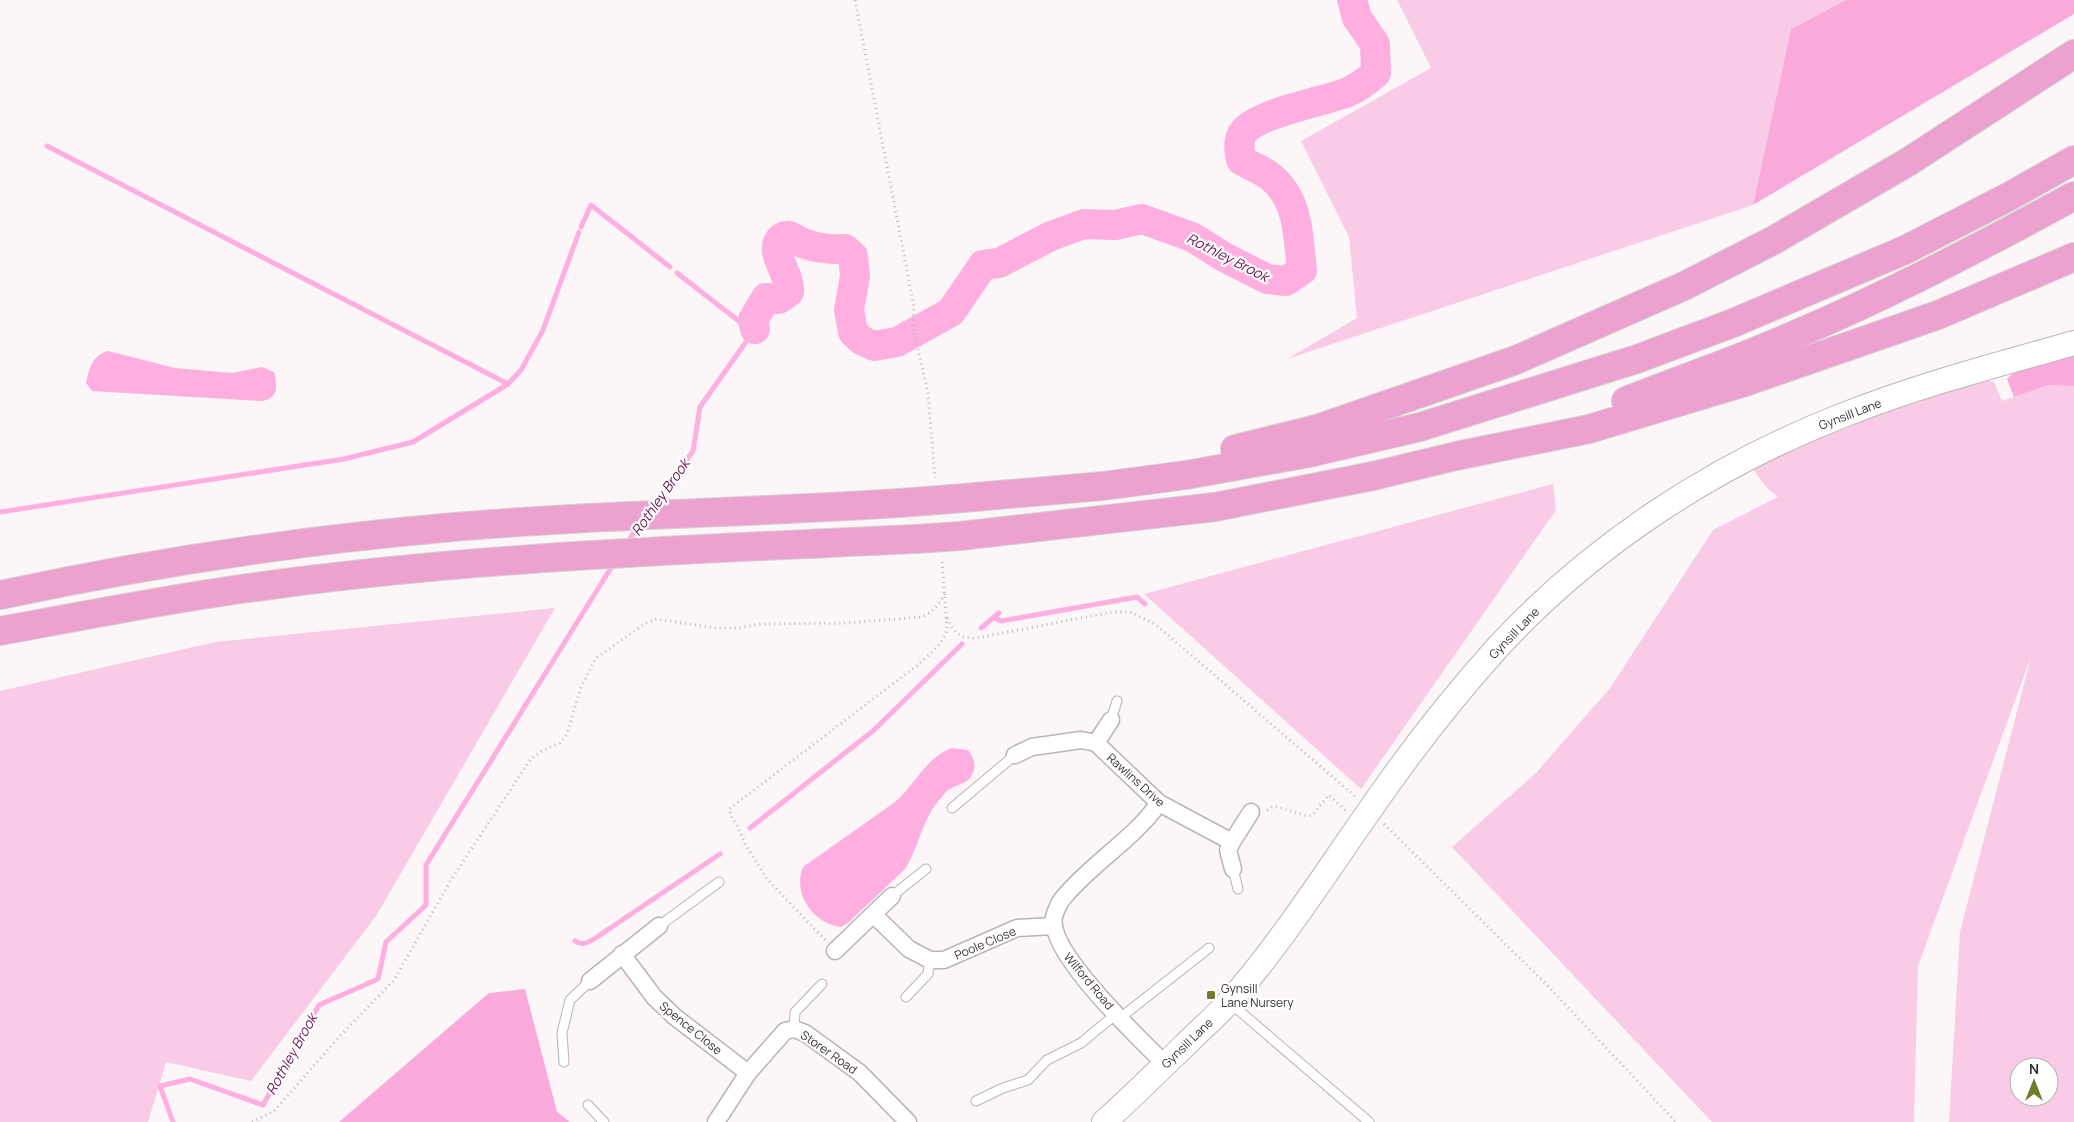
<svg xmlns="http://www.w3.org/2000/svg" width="2074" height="1122" viewBox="0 0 2074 1122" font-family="Manrope,sans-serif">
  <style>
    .green { fill: #f9cbe6; fill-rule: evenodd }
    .forest { fill: #f9aada }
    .water { fill: #feafdf }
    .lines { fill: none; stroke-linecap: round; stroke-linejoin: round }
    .stream { stroke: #feafdf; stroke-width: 5 }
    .river { stroke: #feafdf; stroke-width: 30 }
    .lane-casing { stroke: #bab4b7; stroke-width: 11 }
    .street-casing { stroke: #bab4b7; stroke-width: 19 }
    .secondary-casing { stroke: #bab4b7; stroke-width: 26 }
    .highway-casing { stroke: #d3d2d2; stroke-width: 30 }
    .path { stroke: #beb9bc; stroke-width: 3; stroke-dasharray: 1 4; stroke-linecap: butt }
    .lane { stroke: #fff; stroke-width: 9 }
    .street { stroke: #fff; stroke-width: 16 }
    .secondary { stroke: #fff; stroke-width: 24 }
    .highway { stroke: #eda1cf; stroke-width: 28 }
    .highway-bridge-casing { stroke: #d3d2d2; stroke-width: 30; stroke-linecap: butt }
    .highway-bridge { stroke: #eda1cf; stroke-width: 28 }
    .poi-dot { fill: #717c28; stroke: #fff; stroke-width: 2 }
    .labels { text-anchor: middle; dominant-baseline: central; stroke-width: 4.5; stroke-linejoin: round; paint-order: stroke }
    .street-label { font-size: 12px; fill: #353334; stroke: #fff }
    .poi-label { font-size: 12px; fill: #353334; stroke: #fff; text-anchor: start }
    .water-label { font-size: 14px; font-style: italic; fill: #6c1252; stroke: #fff }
  </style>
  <rect width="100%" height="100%" fill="#fcf6f9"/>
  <g class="green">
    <path d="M 1397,0 L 1846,0 L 1791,29 L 1753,205 L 1287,359 L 1357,318 L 1349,237 L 1301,141 L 1431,68 Z"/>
    <path d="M 1980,379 L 1994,382 L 2002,401 L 2048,385 L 2074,386 L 2074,1122 L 1949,1122 L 1960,932 L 2031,657 L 1918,966 L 1914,1122 L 1712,1122 L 1452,847 L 1537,772 L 1610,688 L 1713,530 L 1778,497 L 1768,489 L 1752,468 L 1855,421 ZM 2019,1067 L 2049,1067 L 2049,1097 L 2019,1097 Z"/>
    <path d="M 1553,484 L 1556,510 L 1361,789 L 1144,594 Z"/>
    <path d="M 555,608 L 376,916 L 251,1081 L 166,1062 L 148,1122 L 0,1122 L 0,691 L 215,642 Z"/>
  </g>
  <g class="forest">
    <path d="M 1846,0 L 2074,0 L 2074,14 L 1753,205 L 1791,29 Z"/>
    <path d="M 2074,355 L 2074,386 L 2048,385 L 2014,397 L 2007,379 L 2017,369 Z"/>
    <path d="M 525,989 L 557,1112 L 570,1122 L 339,1122 L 489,993 Z"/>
  </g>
  <g class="water">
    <path d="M 108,351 L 175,368 L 232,373 L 262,367 L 274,372 C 278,386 278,399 262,401 L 92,391 L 86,383 C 89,368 93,355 108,351 Z"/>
    <path d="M 952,748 L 968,750 C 974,758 977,765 972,775 C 967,784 958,784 950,789 C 947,790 944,794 942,797 C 922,817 920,846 905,869 L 848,923 L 841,927 C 814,924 792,894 803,867 L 895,802 C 915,785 926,757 952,748 Z"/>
  </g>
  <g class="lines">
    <g class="stream">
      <path d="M 47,146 L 508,384"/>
      <path d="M 581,227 L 591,205 L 670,267"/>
      <path d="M 677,273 L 753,332"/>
      <path d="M 652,506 L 693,451 L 700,407 L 755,329"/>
      <path d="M 0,512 L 344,459 L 413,442 L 508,384 L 521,370 L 543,330 L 579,232"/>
      <path d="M 627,543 L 639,525"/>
      <path d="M 994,617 L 1001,621 L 1137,597 L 1145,604"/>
      <path d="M 981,628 L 999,613"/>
      <path d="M 750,828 L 874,730 L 962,644"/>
      <path d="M 575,941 C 582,946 587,943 594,939 L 720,854"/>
      <path d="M 173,1122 L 160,1086 L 190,1079 L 263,1105 L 319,1005 L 378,979 L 386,942 L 426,905 L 426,865 L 614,563"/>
    </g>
    <path class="river" d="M 755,329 L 753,320 L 766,298 L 779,299 L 789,292 C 791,276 770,253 779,241 C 780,238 785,235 789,236 C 793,237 798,241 803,243 C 815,248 832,250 845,249 L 853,256 L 855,276 L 849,310 L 853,332 L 861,340 L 874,346 L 897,342 L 951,312 L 983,265 L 999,263 L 1051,236 L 1084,224 L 1115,225 L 1142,219 L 1192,237 L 1224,257 L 1267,279 L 1286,281 L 1302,270 C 1298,236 1299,200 1271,177 C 1263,170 1250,166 1241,160 C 1239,151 1238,143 1242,134 C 1254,113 1324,102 1348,92 C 1359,87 1367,81 1376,73 L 1375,44 L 1357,18 L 1352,0"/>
    <defs>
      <g id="lane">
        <path d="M 1111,720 L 1117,701"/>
        <path d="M 952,808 L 1015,755"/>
        <path d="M 1233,869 L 1238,889"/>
        <path d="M 892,896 L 926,869"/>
        <path d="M 659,926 L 719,882"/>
        <path d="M 906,997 L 928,974 L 930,960"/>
        <path d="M 1229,1002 L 1369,1122"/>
        <path d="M 1120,1018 L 1209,948"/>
        <path d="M 794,1029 L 795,1012 L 822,984"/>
        <path d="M 564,1062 L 562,1033 L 570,1000 L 590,981"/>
        <path d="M 976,1101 L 1003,1088 L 1028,1080 L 1047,1060 L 1081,1043 L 1116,1014"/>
        <path d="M 588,1105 L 604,1122"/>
      </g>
      <g id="street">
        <path d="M 1096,743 L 1111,720"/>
        <path d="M 1015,755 L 1032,747 L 1081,740 L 1096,743 L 1159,803 L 1232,842"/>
        <path d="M 1159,803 C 1133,840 1093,862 1064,897 C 1060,901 1055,912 1054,917 C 1047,952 1140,1039 1165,1064"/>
        <path d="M 1233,869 L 1228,850 L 1232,842 L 1251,812"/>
        <path d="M 874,915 L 909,949 L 930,960 L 944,960 L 1017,928 L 1054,926"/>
        <path d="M 835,951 L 892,896"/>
        <path d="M 622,954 L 654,997 L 675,1017 L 748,1073"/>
        <path d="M 590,981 L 659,926"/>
        <path d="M 716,1122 L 748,1073 L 785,1031 L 794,1029 L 805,1033 L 860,1073 L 908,1122"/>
      </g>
      <path id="secondary" d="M 1104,1122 C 1131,1098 1157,1072 1183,1047 C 1198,1032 1215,1017 1229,1002 C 1282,942 1324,875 1370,810 C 1407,756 1453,697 1497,648 C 1591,546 1711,467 1841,416 C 1916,386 1996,365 2074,343"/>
      <g id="highway">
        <path d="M 1626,401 C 1674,382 1724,365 1771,345 C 1875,302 1975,250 2074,196"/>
        <path d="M 1235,449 L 1320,428 L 1516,360 L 1684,286 L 1774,240 L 1908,162 L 2074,54"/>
        <path d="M 952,499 L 1103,486 L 1186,475 L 1309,453 L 1420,427 L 1637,359 L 1733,323 L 1905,250 L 2010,196 L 2074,160"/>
        <path d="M 960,536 L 1215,507 L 1373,476 L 1456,456 L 1589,429 L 1742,383 L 1938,315 L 2074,257"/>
        <path d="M 0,595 C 146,564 294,541 443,528 C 599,514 757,513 913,502"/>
        <path d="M 0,631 C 92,614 185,596 278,584 C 489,556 702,549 915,539"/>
      </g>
    </defs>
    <use href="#lane" class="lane-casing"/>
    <use href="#street" class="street-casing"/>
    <use href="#secondary" class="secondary-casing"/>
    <use href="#highway" class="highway-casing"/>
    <g class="path">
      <path d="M 855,0 L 914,307 L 913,328 L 928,393 L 935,478"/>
      <path d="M 947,618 C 956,634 958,638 977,638 L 1112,612 L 1130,612 L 1155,624 L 1356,797"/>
      <path d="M 1267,810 L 1274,806 L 1308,816 L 1312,815 L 1329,795 L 1347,812"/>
      <path d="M 1384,824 L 1548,986 L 1676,1122"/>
      <path d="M 825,940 L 767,879 L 745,844 L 738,827 L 732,818 L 729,809 L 919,664 C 930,653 944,644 947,629 L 942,559"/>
      <path d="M 252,1122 L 274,1111 L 340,1036 L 394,980 L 451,880 L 530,760 L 540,752 L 560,743 L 567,734 L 581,687 L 596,658 L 646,623 L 657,619 L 715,628 L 739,628 L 761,624 L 845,623 L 922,617 C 933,612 939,604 945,594"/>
    </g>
    <use href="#lane" class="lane"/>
    <use href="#street" class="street"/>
    <use href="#secondary" class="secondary"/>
    <use href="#highway" class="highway"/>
    <defs>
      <g id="highway-bridge">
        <path d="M 913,502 L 952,499"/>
        <path d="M 915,539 L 960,536"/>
      </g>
    </defs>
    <use href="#highway-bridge" class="highway-bridge-casing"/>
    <use href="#highway-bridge" class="highway-bridge"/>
  </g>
  <rect class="poi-dot" x="1206" y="990" width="10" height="10" rx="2.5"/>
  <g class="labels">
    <g class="street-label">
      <text transform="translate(1850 414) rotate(-21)">Gynsill Lane</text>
      <text transform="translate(1514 633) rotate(-46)">Gynsill Lane</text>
      <text transform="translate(1136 780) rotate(42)">Rawlins Drive</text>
      <text transform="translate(985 943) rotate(-23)">Poole Close</text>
      <text transform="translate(1089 981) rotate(50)">Wilford Road</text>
      <text transform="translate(691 1028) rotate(39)">Spence Close</text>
      <text transform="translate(1187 1043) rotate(-44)">Gynsill Lane</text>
      <text transform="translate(829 1052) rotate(35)">Storer Road</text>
    </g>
    <g class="poi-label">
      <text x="1221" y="988">Gynsill<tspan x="1221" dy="14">Lane Nursery</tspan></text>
    </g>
    <g class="water-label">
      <text transform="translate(1228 257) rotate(27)">Rothley Brook</text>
      <text transform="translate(660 497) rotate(-55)">Rothley Brook</text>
      <text transform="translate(291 1054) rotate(-61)">Rothley Brook</text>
    </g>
  </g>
  <g transform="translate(2034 1082)"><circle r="24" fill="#ffffff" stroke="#aeadae"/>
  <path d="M0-4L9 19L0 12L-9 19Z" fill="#717c28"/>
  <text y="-8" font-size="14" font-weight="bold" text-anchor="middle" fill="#353334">N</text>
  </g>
</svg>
